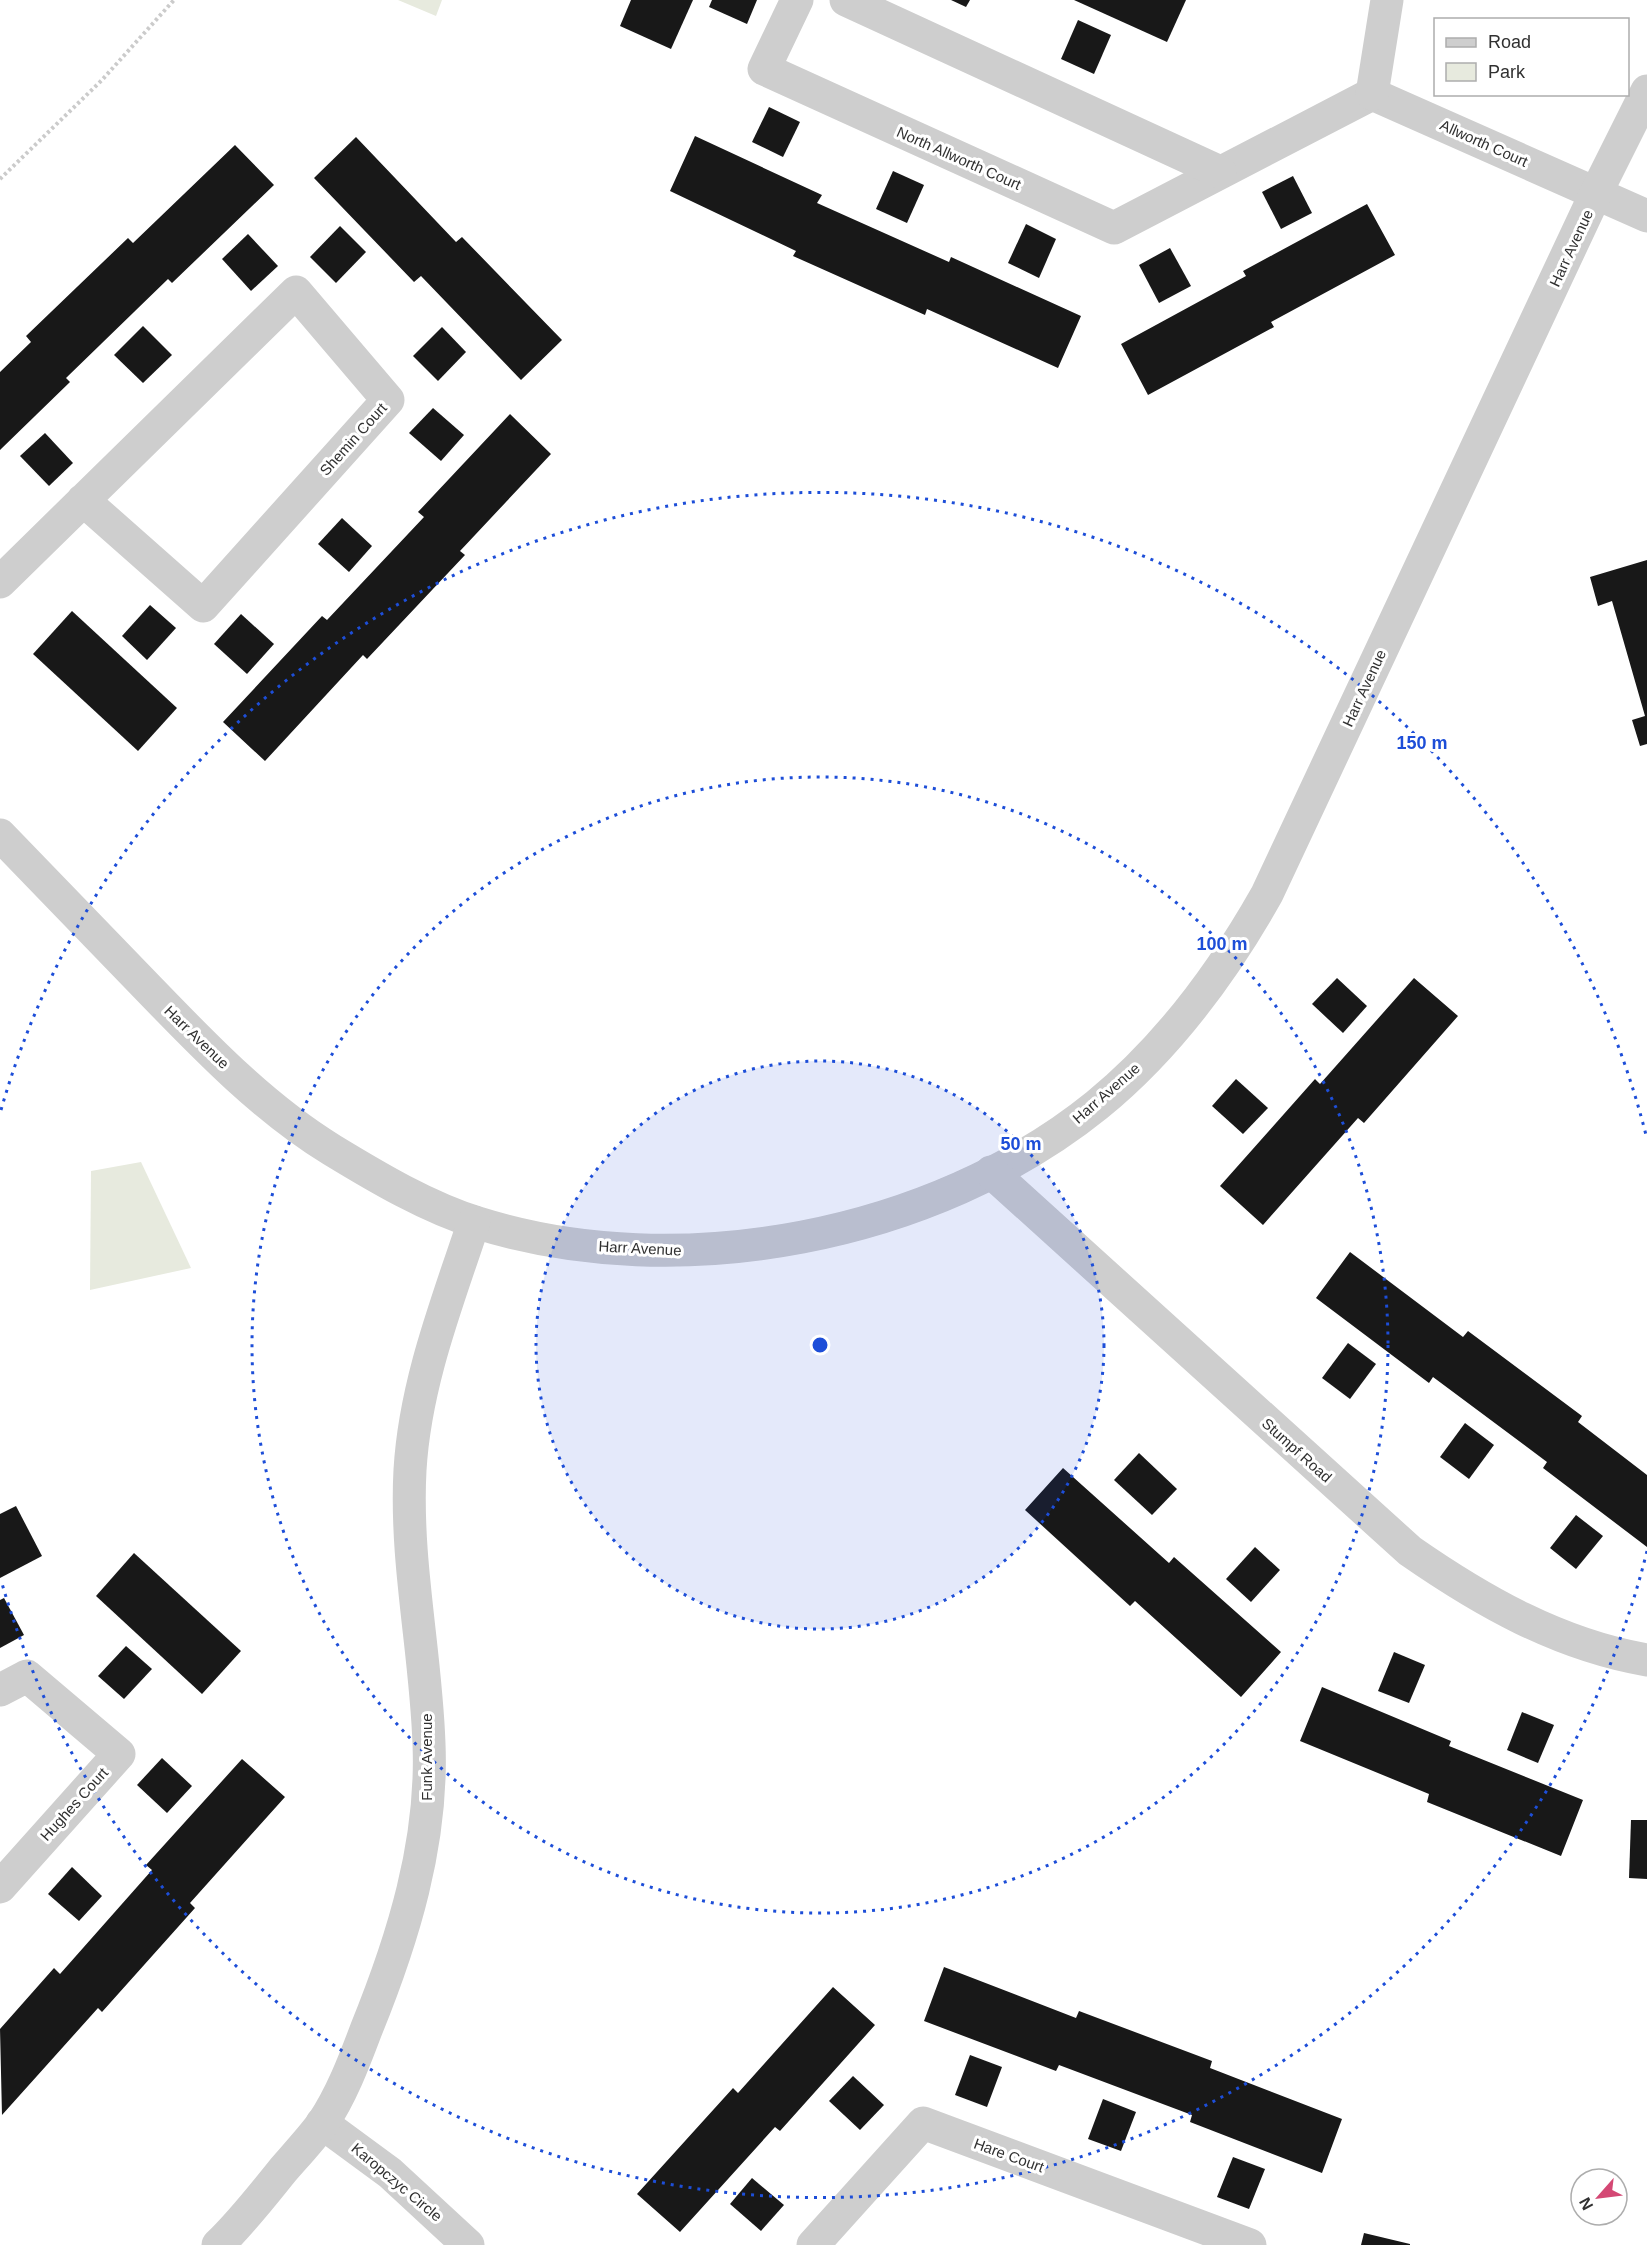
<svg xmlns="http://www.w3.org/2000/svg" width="1647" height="2245" viewBox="0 0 1647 2245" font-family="Arial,sans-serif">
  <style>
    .green { fill: #e7eade }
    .building { fill: #181818 }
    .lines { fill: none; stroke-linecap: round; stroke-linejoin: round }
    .path { stroke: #cbcbcb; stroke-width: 4; stroke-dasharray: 3 3; stroke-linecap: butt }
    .street { stroke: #cecece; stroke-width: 33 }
    .ring { fill: none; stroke: #1d4ed8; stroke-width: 3; stroke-dasharray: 3 6 }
    .labels { text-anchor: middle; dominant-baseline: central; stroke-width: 6; stroke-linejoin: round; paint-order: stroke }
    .street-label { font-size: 15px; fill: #313131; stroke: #fff }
    .centre { fill: #1d4ed8; stroke: #fff; stroke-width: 3 }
    .ring-label { font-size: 18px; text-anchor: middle; font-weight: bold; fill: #1d4ed8; stroke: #fff; stroke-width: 6; stroke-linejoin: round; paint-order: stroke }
  </style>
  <rect width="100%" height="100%" fill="#fff"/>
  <g class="green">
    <path d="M 398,0 L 442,0 L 436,16 Z"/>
    <path d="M 141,1162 L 191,1268 L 90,1290 L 91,1171 Z"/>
  </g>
  <g class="building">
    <path d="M 631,0 L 693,0 L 671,49 L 620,26 Z"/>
    <path d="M 712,0 L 757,0 L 747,24 L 709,7 Z"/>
    <path d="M 951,0 L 970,0 L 966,7 Z"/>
    <path d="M 1074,0 L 1186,0 L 1167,42 Z"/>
    <path d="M 1078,20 L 1111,35 L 1094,74 L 1061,59 Z"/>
    <path d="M 769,107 L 800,122 L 783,157 L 752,142 Z"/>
    <path d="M 695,136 L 822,195 L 817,203 L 949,262 L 951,257 L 1081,316 L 1058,368 L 927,309 L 925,315 L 793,256 L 796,251 L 670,191 Z"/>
    <path d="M 356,137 L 456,242 L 462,237 L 562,340 L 521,380 L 421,276 L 414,282 L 314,178 Z"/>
    <path d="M 235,145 L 274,185 L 172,283 L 168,279 L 66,378 L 70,382 L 0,450 L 0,372 L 31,342 L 26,336 L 128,238 L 133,243 Z"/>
    <path d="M 893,171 L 924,185 L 907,223 L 876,209 Z"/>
    <path d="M 1293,176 L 1312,213 L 1281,229 L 1262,192 Z"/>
    <path d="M 1367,204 L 1395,255 L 1271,322 L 1274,327 L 1148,395 L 1121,344 L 1246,276 L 1243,271 Z"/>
    <path d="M 1026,224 L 1056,239 L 1039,278 L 1008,263 Z"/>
    <path d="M 340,226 L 366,252 L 336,283 L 310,257 Z"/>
    <path d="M 248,234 L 278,266 L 251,291 L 222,259 Z"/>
    <path d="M 1170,248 L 1191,286 L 1159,303 L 1139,265 Z"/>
    <path d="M 143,326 L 172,355 L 143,383 L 114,355 Z"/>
    <path d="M 442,327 L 466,352 L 438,381 L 413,356 Z"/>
    <path d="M 433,408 L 464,435 L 441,461 L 409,433 Z"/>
    <path d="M 510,414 L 551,454 L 460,551 L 465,555 L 367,659 L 363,655 L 265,761 L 223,722 L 322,616 L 327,620 L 424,517 L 418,512 Z"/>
    <path d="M 45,433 L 73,463 L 49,486 L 20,456 Z"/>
    <path d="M 342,518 L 372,546 L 349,572 L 318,544 Z"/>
    <path d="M 1647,560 L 1647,744 L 1640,746 L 1632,720 L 1645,716 L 1612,601 L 1598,606 L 1590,577 Z"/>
    <path d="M 150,605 L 176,628 L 147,660 L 122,636 Z"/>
    <path d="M 72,611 L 177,708 L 138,751 L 33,654 Z"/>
    <path d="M 241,614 L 274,644 L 247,674 L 214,644 Z"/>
    <path d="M 1337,978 L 1367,1006 L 1343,1033 L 1312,1004 Z"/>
    <path d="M 1414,978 L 1458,1016 L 1364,1123 L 1358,1118 L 1263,1225 L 1220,1186 L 1315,1079 L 1320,1084 Z"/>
    <path d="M 1236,1079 L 1268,1108 L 1243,1134 L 1212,1106 Z"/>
    <path d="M 1350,1252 L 1463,1337 L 1468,1331 L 1582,1416 L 1578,1422 L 1647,1475 L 1647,1547 L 1543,1468 L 1547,1462 L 1433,1377 L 1429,1383 L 1316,1298 Z"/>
    <path d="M 1348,1343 L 1376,1364 L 1350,1399 L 1322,1378 Z"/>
    <path d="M 1465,1423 L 1494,1445 L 1469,1479 L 1440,1457 Z"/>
    <path d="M 1139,1453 L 1177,1489 L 1152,1515 L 1114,1480 Z"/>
    <path d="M 1063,1468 L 1169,1563 L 1174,1557 L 1281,1652 L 1241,1697 L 1135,1601 L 1130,1606 L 1025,1510 Z"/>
    <path d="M 16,1506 L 42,1556 L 0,1578 L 0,1514 Z"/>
    <path d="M 1576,1515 L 1603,1536 L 1576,1569 L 1550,1548 Z"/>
    <path d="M 1255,1547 L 1280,1570 L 1251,1602 L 1226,1579 Z"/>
    <path d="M 134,1553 L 241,1651 L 202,1694 L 96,1596 Z"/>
    <path d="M 4,1598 L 24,1635 L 0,1648 L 0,1600 Z"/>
    <path d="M 126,1646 L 152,1669 L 124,1699 L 98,1676 Z"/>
    <path d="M 1394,1652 L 1425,1665 L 1409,1703 L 1378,1691 Z"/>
    <path d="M 1322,1687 L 1451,1741 L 1449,1746 L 1583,1800 L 1561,1856 L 1427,1802 L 1429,1794 L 1300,1741 Z"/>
    <path d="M 1522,1712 L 1554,1725 L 1538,1763 L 1507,1750 Z"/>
    <path d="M 162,1758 L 192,1786 L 167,1813 L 137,1785 Z"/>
    <path d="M 242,1759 L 285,1797 L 190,1903 L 195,1908 L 102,2012 L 98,2008 L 2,2115 L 0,2029 L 54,1968 L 60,1974 L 152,1870 L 146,1865 Z"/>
    <path d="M 1631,1820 L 1647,1820 L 1647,1879 L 1629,1878 Z"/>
    <path d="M 72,1867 L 102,1896 L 79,1921 L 48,1894 Z"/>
    <path d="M 944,1967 L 1076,2018 L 1079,2011 L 1212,2061 L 1210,2068 L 1342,2119 L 1322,2173 L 1190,2122 L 1192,2115 L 1059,2065 L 1056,2071 L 924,2021 Z"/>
    <path d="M 833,1987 L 875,2025 L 780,2131 L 775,2127 L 680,2232 L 637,2194 L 733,2088 L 738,2093 Z"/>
    <path d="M 970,2055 L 1002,2067 L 987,2107 L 955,2095 Z"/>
    <path d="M 853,2076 L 884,2105 L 860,2130 L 829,2101 Z"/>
    <path d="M 1103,2099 L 1136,2112 L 1121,2151 L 1088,2139 Z"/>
    <path d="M 1233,2157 L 1265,2169 L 1249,2209 L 1217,2197 Z"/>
    <path d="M 752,2178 L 784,2205 L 761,2231 L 730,2204 Z"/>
    <path d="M 1364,2233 L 1410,2244 L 1410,2245 L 1361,2245 Z"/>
  </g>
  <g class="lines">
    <path class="path" d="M 0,179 L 102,80 L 174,0"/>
    <g class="street">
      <path d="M 797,0 L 764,69 L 1114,228 L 1372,94"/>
      <path d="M 846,0 L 1220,172"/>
      <path d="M 1372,94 L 1647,216"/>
      <path d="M 1372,94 L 1387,0"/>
      <path d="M 0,582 C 99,485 198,389 296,292 L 388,400 L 203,606 L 83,500"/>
      <path d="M 0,835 C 49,885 97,936 146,986 C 203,1045 262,1107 332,1150 C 378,1178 427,1207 478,1223 C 679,1286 934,1237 1097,1105 C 1167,1048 1223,972 1267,894 L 1596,193 L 1647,91"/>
      <path d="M 991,1172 L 1410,1551 C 1482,1601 1559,1645 1647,1660"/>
      <path d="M 0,1690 L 27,1676 L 119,1754 L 0,1887"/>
      <path d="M 322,2123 L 390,2173 L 468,2245"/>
      <path d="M 218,2245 C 242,2222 262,2196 283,2170 C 296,2155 310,2140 322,2124 C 341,2096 354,2062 366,2030 C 403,1939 433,1843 429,1744 C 426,1652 405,1562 410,1470 C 415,1384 447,1303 474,1222"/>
      <path d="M 813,2245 L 923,2123 L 1250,2245"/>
    </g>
  </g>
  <circle cx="820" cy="1345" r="284" fill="#1d4ed8" fill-opacity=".12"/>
  <g class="ring">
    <circle cx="820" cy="1345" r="284"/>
    <circle cx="820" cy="1345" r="568"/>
    <path d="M1647 1551A852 852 0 0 1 1 1580M1 1110A852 852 0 0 1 1647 1139"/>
  </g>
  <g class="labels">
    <g class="street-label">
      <text transform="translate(1484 143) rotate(24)">Allworth Court</text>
      <text transform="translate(959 158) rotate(24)">North Allworth Court</text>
      <text transform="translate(1571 248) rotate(-65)">Harr Avenue</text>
      <text transform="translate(353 439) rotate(-48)">Shemin Court</text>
      <text transform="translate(1364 688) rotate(-65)">Harr Avenue</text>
      <text transform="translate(197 1037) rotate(44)">Harr Avenue</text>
      <text transform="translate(1106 1093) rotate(-41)">Harr Avenue</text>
      <text transform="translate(640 1248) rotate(3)">Harr Avenue</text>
      <text transform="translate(1297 1450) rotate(42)">Stumpf Road</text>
      <text transform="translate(426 1757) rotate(-90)">Funk Avenue</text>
      <text transform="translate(74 1804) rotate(-48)">Hughes Court</text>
      <text transform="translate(1009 2155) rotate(20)">Hare Court</text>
      <text transform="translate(397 2182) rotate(40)">Karopczyc Circle</text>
    </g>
  </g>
  <circle cx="820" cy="1345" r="9" class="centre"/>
  <g class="ring-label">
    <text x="1422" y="749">150 m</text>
    <text x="1222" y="950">100 m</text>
    <text x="1021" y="1150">50 m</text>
  </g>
  <rect x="1434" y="18" width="195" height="78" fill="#ffffff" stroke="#adadad" stroke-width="1.5"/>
  <rect x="1446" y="38" width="30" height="9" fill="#cecece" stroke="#adadad" stroke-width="1.5"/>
  <text x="1488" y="48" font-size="18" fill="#313131">Road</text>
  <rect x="1446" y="63" width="30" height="18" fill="#e7eade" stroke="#adadad" stroke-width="1.5"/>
  <text x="1488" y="78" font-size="18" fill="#313131">Park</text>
  <g transform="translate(1599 2197) rotate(242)"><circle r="28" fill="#ffffff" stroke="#adadad" stroke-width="1.5"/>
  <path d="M0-4.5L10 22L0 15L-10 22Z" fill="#d44874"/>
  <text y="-9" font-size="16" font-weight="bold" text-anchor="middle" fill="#313131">N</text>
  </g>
</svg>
